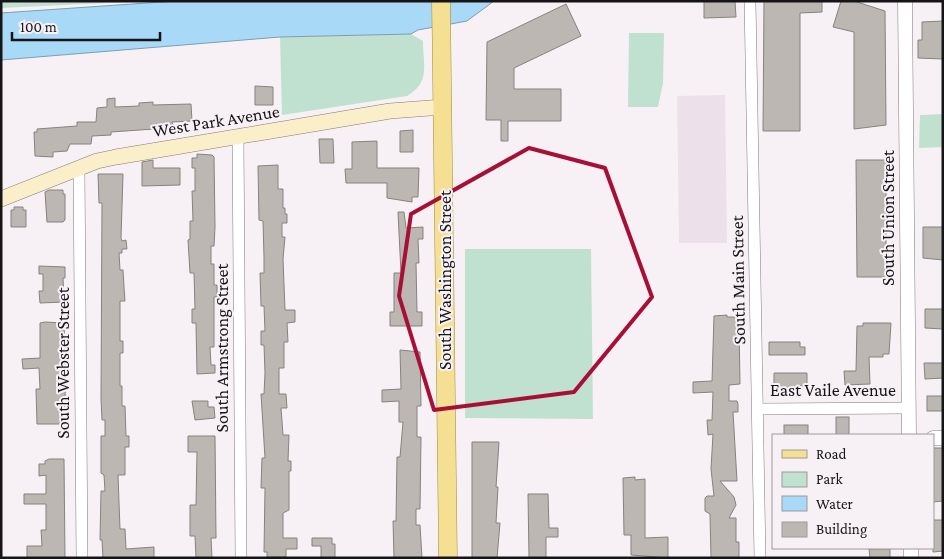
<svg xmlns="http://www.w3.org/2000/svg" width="944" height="559" viewBox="0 0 944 559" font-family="'Crimson Pro',serif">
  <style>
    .built { fill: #ece1eb }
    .green { fill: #c0e1d0 }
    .water { fill: #a8d9f7; stroke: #7c9eb4 }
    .building { fill: #bcb7b3; stroke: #86827e }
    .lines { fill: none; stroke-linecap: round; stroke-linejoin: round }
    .minor-casing { stroke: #7f7a7e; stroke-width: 12 }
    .tertiary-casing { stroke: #7f7a7e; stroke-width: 15 }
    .secondary-casing { stroke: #7f7a7e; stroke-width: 16 }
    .primary-casing { stroke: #a38a37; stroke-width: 19 }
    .minor { stroke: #fff; stroke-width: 11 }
    .tertiary { stroke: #fff; stroke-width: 14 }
    .secondary { stroke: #faefc8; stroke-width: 15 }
    .primary { stroke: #f5df92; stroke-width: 18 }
    .marked { fill: none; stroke: #a80f37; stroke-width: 4; stroke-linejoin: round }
    .labels { text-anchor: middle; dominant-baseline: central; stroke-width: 4; stroke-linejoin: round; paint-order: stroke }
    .street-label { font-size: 18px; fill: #161416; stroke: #f7f1f6 }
  </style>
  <rect width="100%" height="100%" fill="#f7f1f6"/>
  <path class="built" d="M 725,95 L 727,243 L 679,243 L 677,96 Z"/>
  <g class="green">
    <path d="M 1,1 L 151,1 L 1,8 Z"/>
    <path d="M 629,33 L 664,33 L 663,83 L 658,107 L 628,107 Z"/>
    <path d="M 411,34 L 423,41 C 423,65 431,82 407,96 L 282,115 L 280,37 Z"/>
    <path d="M 943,114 L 943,147 L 919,148 L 920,115 Z"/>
    <path d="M 465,249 L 591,249 L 593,419 L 465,418 Z"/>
  </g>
  <path class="water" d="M 176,1 L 494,1 L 467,21 L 418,30 L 411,34 L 280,37 L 1,60 L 1,13 Z"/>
  <g class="building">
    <path d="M 704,1 L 735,1 L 736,17 L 704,18 Z"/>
    <path d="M 764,1 L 822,1 L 822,12 L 800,13 L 800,131 L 763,131 Z"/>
    <path d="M 841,1 L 854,1 L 885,11 L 886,125 L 854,129 L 854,32 L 833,27 Z"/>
    <path d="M 566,4 L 581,36 L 514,68 L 514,89 L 561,89 L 561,121 L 508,121 L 508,141 L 501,141 L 501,120 L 486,120 L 487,42 Z"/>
    <path d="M 943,21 L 943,59 L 918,58 L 918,40 L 922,40 L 922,22 Z"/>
    <path d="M 255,86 L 273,87 L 273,105 L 255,105 Z"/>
    <path d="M 115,98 L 115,107 L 139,106 L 139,103 L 153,102 L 153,105 L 191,104 L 192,121 L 172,122 L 173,125 L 154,126 L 154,129 L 111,132 L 111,135 L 92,136 L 91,144 L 70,144 L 67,151 L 53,152 L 53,157 L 35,156 L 34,132 L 37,132 L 37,129 L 77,126 L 77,122 L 96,122 L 97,108 L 107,107 L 107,99 Z"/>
    <path d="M 413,130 L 413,152 L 400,152 L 400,131 Z"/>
    <path d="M 319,139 L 333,139 L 334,163 L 320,163 Z"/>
    <path d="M 377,141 L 377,168 L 419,168 L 418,197 L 412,197 L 412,202 L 387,198 L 387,183 L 346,183 L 345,169 L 352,169 L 352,142 Z"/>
    <path d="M 197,154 L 212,155 L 214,157 L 215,227 L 214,246 L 211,246 L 211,264 L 214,264 L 214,285 L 217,285 L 217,297 L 214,297 L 214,347 L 210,347 L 211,365 L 215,365 L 215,373 L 197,374 L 196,323 L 192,323 L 192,309 L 195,309 L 194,273 L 190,273 L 188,240 L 190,239 L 190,221 L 193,221 L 192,191 L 195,191 L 195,168 L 192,168 L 192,158 L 197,158 Z"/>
    <path d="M 153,160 L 153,168 L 180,168 L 180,185 L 142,186 L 142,162 Z"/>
    <path d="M 856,160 L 886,160 L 886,277 L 857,277 Z"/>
    <path d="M 278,165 L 278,189 L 283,189 L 283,208 L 285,208 L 285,214 L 287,214 L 287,223 L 282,223 L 282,237 L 285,237 L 283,259 L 285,310 L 295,310 L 295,322 L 287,323 L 288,342 L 284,342 L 284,368 L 279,368 L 279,394 L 286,394 L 287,408 L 281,408 L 283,435 L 289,435 L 288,461 L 291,461 L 291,471 L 289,471 L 289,510 L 283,513 L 283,538 L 297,538 L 297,549 L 286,549 L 286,557 L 267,557 L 267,552 L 264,552 L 265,488 L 261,488 L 262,458 L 265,458 L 261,394 L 264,394 L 265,373 L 264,345 L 261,345 L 261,331 L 265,331 L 264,306 L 261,306 L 260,273 L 264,273 L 264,257 L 263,221 L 259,220 L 258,166 Z"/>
    <path d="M 98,174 L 123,174 L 121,238 L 122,241 L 126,240 L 127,249 L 122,249 L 122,253 L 119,253 L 120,270 L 123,270 L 124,287 L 125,301 L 120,301 L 120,341 L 123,341 L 123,353 L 120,353 L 120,386 L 122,386 L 122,406 L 125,406 L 126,436 L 129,436 L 129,447 L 125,447 L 125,475 L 118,475 L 120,529 L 125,529 L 126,549 L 154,547 L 154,558 L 103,558 L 102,540 L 100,540 L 101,491 L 105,491 L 104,475 L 101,473 L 101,436 L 105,436 L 105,420 L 102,420 L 101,399 L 102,203 L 99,203 Z"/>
    <path d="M 49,190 L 63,190 L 63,194 L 65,194 L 65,220 L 63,222 L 47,222 L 45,192 Z"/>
    <path d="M 14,207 L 23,207 L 23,210 L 26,210 L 26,227 L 11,227 L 11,210 L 14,210 Z"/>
    <path d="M 398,212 L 404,212 L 406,228 L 423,227 L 423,239 L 418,239 L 419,263 L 416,263 L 417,312 L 422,312 L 422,326 L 390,326 L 390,312 L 394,312 L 394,273 L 401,273 Z"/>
    <path d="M 923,227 L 943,227 L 943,260 L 923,258 Z"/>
    <path d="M 39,266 L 65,267 L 65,278 L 63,278 L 64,302 L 40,303 L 39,291 L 43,291 L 43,274 L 39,274 Z"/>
    <path d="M 925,309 L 943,309 L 943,329 L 925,328 Z"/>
    <path d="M 727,315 L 727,317 L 741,317 L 741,325 L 739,325 L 740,384 L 729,385 L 729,401 L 737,401 L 738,404 L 738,412 L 733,412 L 737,481 L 720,481 L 734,497 L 736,505 L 729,518 L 736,518 L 736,542 L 739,542 L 739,558 L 711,558 L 710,514 L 705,511 L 705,498 L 707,496 L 714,496 L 711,469 L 713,434 L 708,435 L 707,420 L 712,420 L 713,392 L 693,393 L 693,382 L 712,381 L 714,316 Z"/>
    <path d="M 45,322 L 64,323 L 66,374 L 64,424 L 37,424 L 36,389 L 40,389 L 39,368 L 23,369 L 22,359 L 40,358 L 40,323 Z"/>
    <path d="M 863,323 L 891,323 L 889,354 L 883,354 L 883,357 L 869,357 L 870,384 L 845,385 L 844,371 L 856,371 L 857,326 L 863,326 Z"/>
    <path d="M 769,342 L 800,342 L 800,347 L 805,347 L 805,355 L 769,355 Z"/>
    <path d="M 400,350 L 420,352 L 421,406 L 417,406 L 417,437 L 421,437 L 420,509 L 416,509 L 416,525 L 420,525 L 422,558 L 394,558 L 393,521 L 396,521 L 397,457 L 400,457 L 403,422 L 399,422 L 399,401 L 382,402 L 382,390 L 401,389 Z"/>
    <path d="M 924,363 L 943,363 L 943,378 L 925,379 Z"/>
    <path d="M 774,373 L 807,373 L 807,386 L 796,386 L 796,391 L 774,391 Z"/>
    <rect x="927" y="396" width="16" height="15"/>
    <path d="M 192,401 L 208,401 L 208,407 L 214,407 L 215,418 L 195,420 Z"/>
    <rect x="836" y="417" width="13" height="18"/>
    <rect x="784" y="425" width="24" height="10"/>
    <path d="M 188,436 L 215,436 L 216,538 L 211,538 L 212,558 L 196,558 L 195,536 L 190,536 L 190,505 L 196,505 L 197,452 L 188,452 Z"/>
    <path d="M 472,442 L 499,442 L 496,487 L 498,487 L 496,523 L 500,523 L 497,558 L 472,558 Z"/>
    <path d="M 933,448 L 943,448 L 943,501 L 933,502 Z"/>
    <path d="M 49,459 L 64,459 L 65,558 L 27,558 L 27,546 L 42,546 L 41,530 L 46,530 L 46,504 L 24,504 L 24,494 L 46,494 L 46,475 L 39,476 L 39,464 L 45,464 L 45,461 Z"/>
    <path d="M 635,477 L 635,480 L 645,479 L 645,538 L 668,537 L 668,558 L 631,555 L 631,535 L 624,535 L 623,478 Z"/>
    <path d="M 528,494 L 548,494 L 549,528 L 558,528 L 558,537 L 546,537 L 546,558 L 529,558 Z"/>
    <path d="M 933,520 L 943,520 L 943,551 L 933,552 Z"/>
    <path d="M 312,538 L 332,538 L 332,544 L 335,544 L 335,557 L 321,558 L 321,546 L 312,546 Z"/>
    <path d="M 869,549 L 890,549 L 890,558 L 870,558 Z"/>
  </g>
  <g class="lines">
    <defs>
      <g id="minor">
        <path d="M 750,1 L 760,558"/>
        <path d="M 238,137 L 241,558"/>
        <path d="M 79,169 L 82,558"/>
        <path d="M 758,409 L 908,408"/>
      </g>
      <g id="tertiary">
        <path d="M 905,1 L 909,435"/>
        <path d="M 933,438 L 943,438"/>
        <path d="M 911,548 L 911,558"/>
      </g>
      <path id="secondary" d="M 1,199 L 97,161 L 116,157 L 390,111 L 443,107"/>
      <path id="primary" d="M 441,1 L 448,558"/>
    </defs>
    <use href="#minor" class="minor-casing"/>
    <use href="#tertiary" class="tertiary-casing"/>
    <use href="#secondary" class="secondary-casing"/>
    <use href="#primary" class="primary-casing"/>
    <use href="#minor" class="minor"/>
    <use href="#tertiary" class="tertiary"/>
    <use href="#secondary" class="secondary"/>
    <use href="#primary" class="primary"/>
  </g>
  <path class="marked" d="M 529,148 L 605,168 L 652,297 L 574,392 L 434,410 L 399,296 L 411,214 Z"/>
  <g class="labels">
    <g class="street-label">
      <text transform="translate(216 121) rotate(-9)">West Park Avenue</text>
      <text transform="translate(888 218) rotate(-90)">South Union Street</text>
      <text transform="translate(445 280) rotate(-90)">South Washington Street</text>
      <text transform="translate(738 280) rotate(-91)">South Main Street</text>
      <text transform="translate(222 348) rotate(-90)">South Armstrong Street</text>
      <text transform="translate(63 363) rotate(-90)">South Webster Street</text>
      <text x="833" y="390">East Vaile Avenue</text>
    </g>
  </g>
  <rect width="944" height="559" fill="none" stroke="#161416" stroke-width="5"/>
  <rect x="772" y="434" width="162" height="115" fill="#f7f1f6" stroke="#9d999c"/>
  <rect x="782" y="450" width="25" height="8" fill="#f5df92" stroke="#9d999c"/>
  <text x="816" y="459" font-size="15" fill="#161416">Road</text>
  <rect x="782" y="472" width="25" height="15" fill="#c0e1d0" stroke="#9d999c"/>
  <text x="816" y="484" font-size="15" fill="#161416">Park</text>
  <rect x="782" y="496" width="25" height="15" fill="#a8d9f7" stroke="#9d999c"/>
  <text x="816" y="509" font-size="15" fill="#161416">Water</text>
  <rect x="782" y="522" width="25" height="15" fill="#bcb7b3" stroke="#9d999c"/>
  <text x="816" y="534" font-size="15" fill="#161416">Building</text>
  <path d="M12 32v8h148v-8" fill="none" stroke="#161416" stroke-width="2.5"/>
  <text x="20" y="32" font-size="15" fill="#161416" stroke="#f7f1f6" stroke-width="4" paint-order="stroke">100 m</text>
</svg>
